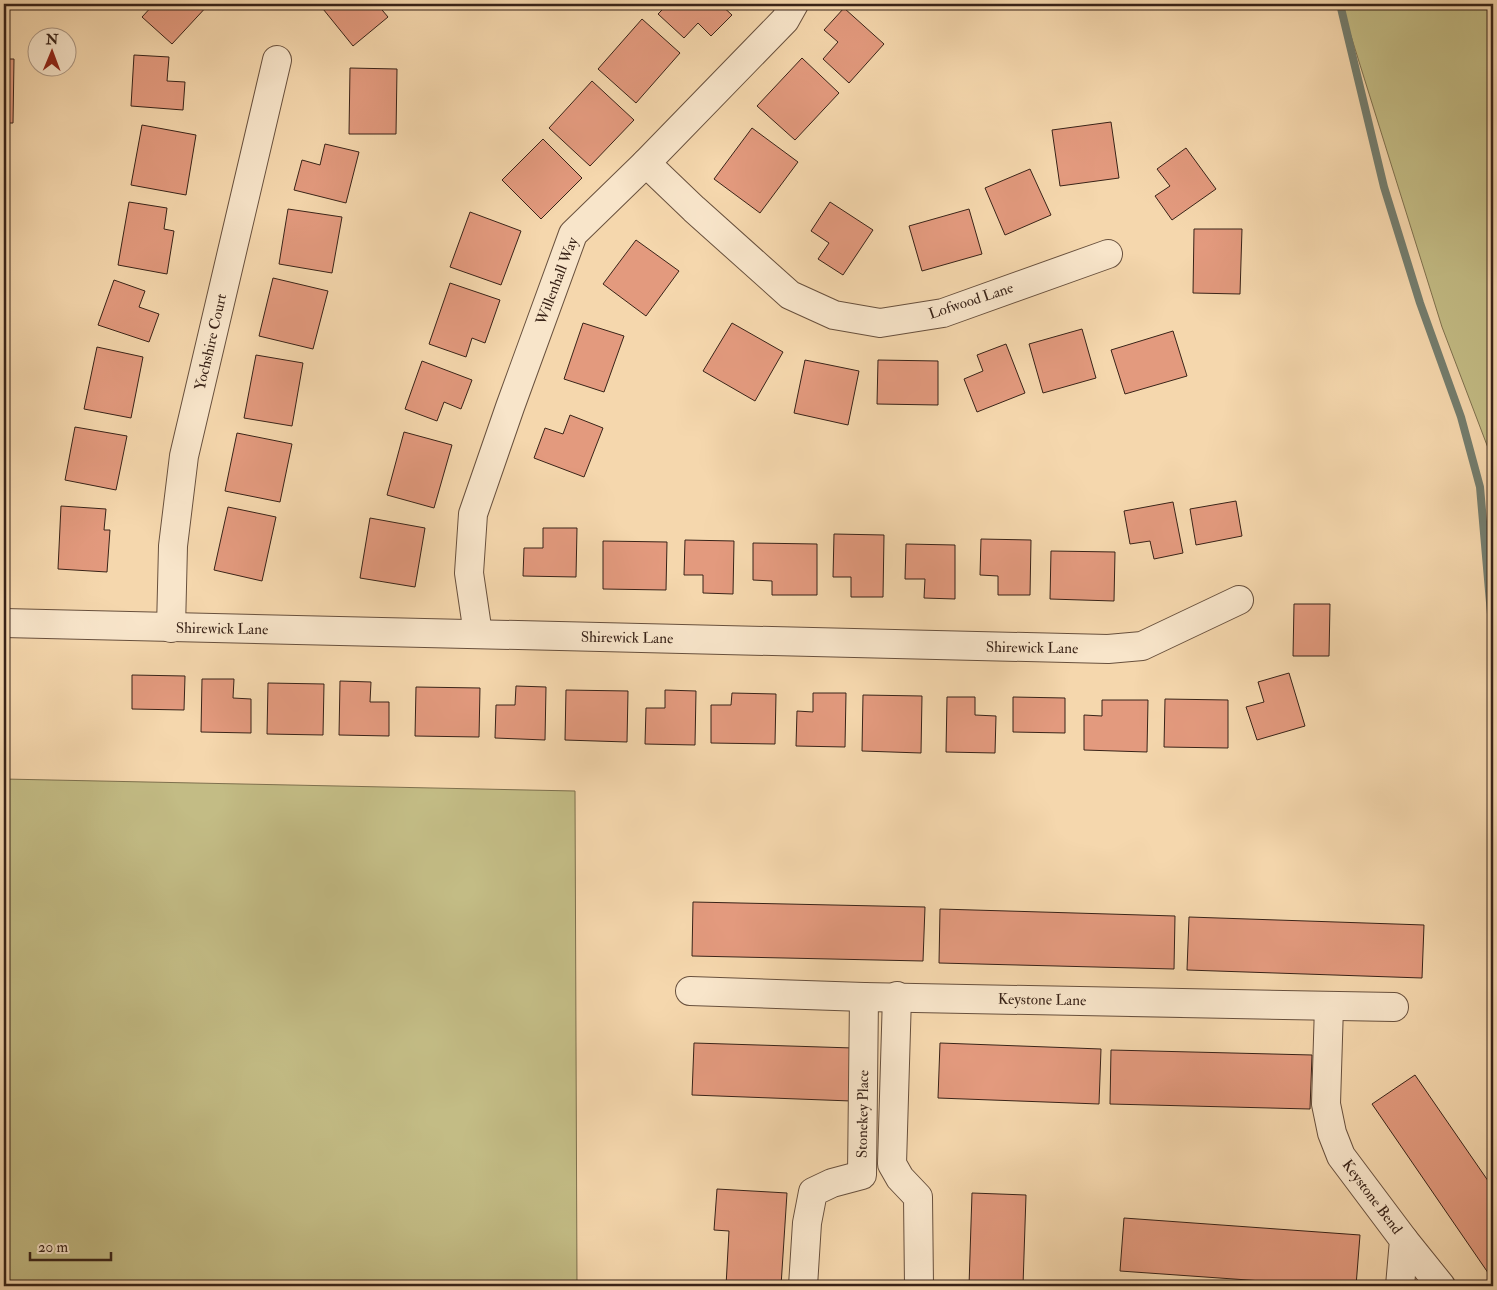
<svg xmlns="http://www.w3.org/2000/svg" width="1497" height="1290" viewBox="0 0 1497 1290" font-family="'IM FELL Double Pica',serif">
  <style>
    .green { fill: #c3bc85; stroke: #7e704e }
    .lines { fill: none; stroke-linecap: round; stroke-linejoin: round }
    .stream { stroke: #747e6f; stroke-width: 8 }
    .building { fill: #e39a7e; stroke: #392318 }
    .minor-casing { stroke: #68503d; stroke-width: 30 }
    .minor { stroke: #f8e5ca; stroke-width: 28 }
    .labels { text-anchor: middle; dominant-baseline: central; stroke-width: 4.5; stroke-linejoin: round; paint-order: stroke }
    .street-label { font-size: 15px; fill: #392318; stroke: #f8e5ca }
  </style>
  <rect width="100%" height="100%" fill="#f5d7ad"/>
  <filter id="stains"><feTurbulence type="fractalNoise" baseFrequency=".004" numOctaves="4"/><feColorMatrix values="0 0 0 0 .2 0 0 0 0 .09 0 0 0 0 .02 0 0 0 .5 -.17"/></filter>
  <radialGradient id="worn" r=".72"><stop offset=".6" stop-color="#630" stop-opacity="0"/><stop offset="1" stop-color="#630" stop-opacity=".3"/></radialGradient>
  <g class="green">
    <path d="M 1341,4 L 1493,4 L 1493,461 L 1442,327 Z"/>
    <path d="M 4,779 L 575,791 L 577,1286 L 4,1286 Z"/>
  </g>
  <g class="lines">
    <path class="stream" d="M 1340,4 L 1384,187 L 1420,303 L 1461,417 L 1480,487 L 1493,637"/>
  </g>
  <g class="building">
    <path d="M 154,4 L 209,4 L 172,44 L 142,17 Z"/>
    <path d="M 319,4 L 377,4 L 388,17 L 353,46 Z"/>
    <path d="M 668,4 L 720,4 L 732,15 L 711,36 L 698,23 L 684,38 L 658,14 Z"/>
    <path d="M 844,8 L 884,44 L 849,83 L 823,59 L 838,42 L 824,30 Z"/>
    <path d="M 642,19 L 680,53 L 636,103 L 598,69 Z"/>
    <path d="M 134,55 L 169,57 L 167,81 L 185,82 L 183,110 L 131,106 Z"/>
    <path d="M 802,58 L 839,93 L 795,140 L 757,106 Z"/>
    <path d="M 4,59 L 14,59 L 13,123 L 4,123 Z"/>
    <path d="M 350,68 L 397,69 L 396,134 L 349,134 Z"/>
    <path d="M 592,81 L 634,120 L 590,166 L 549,128 Z"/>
    <path d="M 1111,122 L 1119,178 L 1060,186 L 1052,130 Z"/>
    <path d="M 142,125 L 196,135 L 186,195 L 131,185 Z"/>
    <path d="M 752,128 L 798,162 L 760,213 L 714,179 Z"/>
    <path d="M 543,139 L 582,178 L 541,219 L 502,180 Z"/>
    <path d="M 325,144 L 359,152 L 346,203 L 294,190 L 302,160 L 320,165 Z"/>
    <path d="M 1186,148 L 1216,189 L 1172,220 L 1155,196 L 1170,186 L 1157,169 Z"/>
    <path d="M 1030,169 L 1051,215 L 1005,235 L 985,188 Z"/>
    <path d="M 129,202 L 167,208 L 164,229 L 174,231 L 167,274 L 118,265 Z"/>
    <path d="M 830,202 L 873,230 L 843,275 L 818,259 L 829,243 L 811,231 Z"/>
    <path d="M 288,209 L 342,217 L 332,273 L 279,264 Z"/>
    <path d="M 969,209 L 982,254 L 922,271 L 909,226 Z"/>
    <path d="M 470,212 L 521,231 L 501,285 L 450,267 Z"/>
    <path d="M 1194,229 L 1242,229 L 1240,294 L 1193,293 Z"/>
    <path d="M 636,240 L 679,271 L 646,316 L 603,284 Z"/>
    <path d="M 273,278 L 328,291 L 313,349 L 259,336 Z"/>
    <path d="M 114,280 L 145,291 L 139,307 L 159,314 L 149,342 L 98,325 Z"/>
    <path d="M 450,283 L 500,300 L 485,343 L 472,338 L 466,357 L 429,344 Z"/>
    <path d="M 583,323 L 624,336 L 604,392 L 564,379 Z"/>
    <path d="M 732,323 L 783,352 L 755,401 L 703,371 Z"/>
    <path d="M 1082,329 L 1096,378 L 1043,393 L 1029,344 Z"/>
    <path d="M 1173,331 L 1187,376 L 1125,394 L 1111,350 Z"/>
    <path d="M 1006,344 L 1025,393 L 977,412 L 964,379 L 983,371 L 977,355 Z"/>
    <path d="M 97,347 L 143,357 L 131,418 L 84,409 Z"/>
    <path d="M 256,355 L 303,363 L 292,426 L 244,418 Z"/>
    <path d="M 805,360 L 859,371 L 848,425 L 794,413 Z"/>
    <path d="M 878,360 L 938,361 L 938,405 L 877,404 Z"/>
    <path d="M 422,361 L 472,380 L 461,409 L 444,402 L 437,421 L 405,409 Z"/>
    <path d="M 570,415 L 603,428 L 584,477 L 534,458 L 545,428 L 563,434 Z"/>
    <path d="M 75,427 L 127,436 L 116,490 L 65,480 Z"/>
    <path d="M 404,432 L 452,445 L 434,508 L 387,495 Z"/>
    <path d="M 237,433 L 292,444 L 280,502 L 225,491 Z"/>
    <path d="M 1236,501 L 1242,536 L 1196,545 L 1190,509 Z"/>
    <path d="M 1173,502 L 1183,553 L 1154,559 L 1150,541 L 1130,544 L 1124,511 Z"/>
    <path d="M 61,506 L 106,509 L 104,530 L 110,530 L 107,572 L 58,569 Z"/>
    <path d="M 228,507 L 276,517 L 262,581 L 214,570 Z"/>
    <path d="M 370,518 L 425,528 L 415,587 L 360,578 Z"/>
    <path d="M 543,528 L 577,528 L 576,577 L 523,576 L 524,548 L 543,548 Z"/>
    <path d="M 834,534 L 884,535 L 883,597 L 851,597 L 851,577 L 833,577 Z"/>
    <path d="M 981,539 L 1031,540 L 1030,595 L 998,595 L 998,576 L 980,575 Z"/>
    <path d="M 685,540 L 734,541 L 733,594 L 703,593 L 703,575 L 684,575 Z"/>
    <path d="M 603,541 L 667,542 L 666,590 L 603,589 Z"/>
    <path d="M 753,543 L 817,544 L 817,595 L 772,595 L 772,581 L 753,580 Z"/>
    <path d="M 906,544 L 955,545 L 955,599 L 924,598 L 925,579 L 905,579 Z"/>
    <path d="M 1051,551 L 1115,552 L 1114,601 L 1050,599 Z"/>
    <path d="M 1294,604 L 1330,604 L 1329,656 L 1293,656 Z"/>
    <path d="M 1289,673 L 1305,726 L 1257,740 L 1246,707 L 1264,702 L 1258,682 Z"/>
    <path d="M 132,675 L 185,676 L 184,710 L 132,709 Z"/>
    <path d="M 202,679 L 234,679 L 233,698 L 251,699 L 251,733 L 201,732 Z"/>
    <path d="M 340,681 L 371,682 L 370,702 L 389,702 L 389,736 L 339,735 Z"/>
    <path d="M 268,683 L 324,684 L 323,735 L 267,734 Z"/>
    <path d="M 516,686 L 546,687 L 545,740 L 495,738 L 496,705 L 515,705 Z"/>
    <path d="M 416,687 L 480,688 L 479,737 L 415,736 Z"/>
    <path d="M 566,690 L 628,691 L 627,742 L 565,740 Z"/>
    <path d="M 665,690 L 696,691 L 695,745 L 645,744 L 646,708 L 665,708 Z"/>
    <path d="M 732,693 L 776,694 L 775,744 L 711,743 L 711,705 L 731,705 Z"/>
    <path d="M 813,693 L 846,693 L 845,747 L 796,746 L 797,711 L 813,712 Z"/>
    <path d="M 863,695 L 922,696 L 921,753 L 862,751 Z"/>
    <path d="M 947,697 L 975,697 L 975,715 L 996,716 L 995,753 L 946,752 Z"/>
    <path d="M 1013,697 L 1065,698 L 1065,733 L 1013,732 Z"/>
    <path d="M 1165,699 L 1228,700 L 1228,748 L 1164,747 Z"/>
    <path d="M 1102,700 L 1148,700 L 1147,752 L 1084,750 L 1084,715 L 1102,716 Z"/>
    <path d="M 693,902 L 925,907 L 923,961 L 692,956 Z"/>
    <path d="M 940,909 L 1175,916 L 1174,969 L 939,963 Z"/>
    <path d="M 1189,917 L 1424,925 L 1422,978 L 1187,970 Z"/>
    <path d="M 694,1043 L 853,1048 L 851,1101 L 692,1095 Z"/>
    <path d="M 940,1043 L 1101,1049 L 1099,1104 L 938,1098 Z"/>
    <path d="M 1111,1050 L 1312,1055 L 1310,1109 L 1110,1104 Z"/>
    <path d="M 1415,1075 L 1493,1188 L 1493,1280 L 1372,1104 Z"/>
    <path d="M 717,1189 L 787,1193 L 781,1286 L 726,1286 L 729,1231 L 714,1230 Z"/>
    <path d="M 972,1193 L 1026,1195 L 1023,1286 L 969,1286 Z"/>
    <path d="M 1124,1218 L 1360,1235 L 1356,1286 L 1333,1286 L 1120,1271 Z"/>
  </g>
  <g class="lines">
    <defs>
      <g id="minor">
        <path d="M 646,163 L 694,209 L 790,295 L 834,315 L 880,323 L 943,313 L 1108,254"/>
        <path d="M 4,623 L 1108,649 L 1142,646 L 1239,600"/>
        <path d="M 171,628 L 173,546 L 184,456 L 277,60"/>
        <path d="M 478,634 L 469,573 L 473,514 L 510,407 L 573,234 L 646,163 L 785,20 L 794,4"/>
        <path d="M 690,991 L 864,997 L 1394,1007"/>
        <path d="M 897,996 L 892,1164 L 900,1178 L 918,1197 L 919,1286"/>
        <path d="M 1329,1006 L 1326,1104 L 1332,1133 L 1341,1156 L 1404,1240 L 1400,1286"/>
        <path d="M 1404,1240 L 1441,1286"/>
        <path d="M 803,1286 L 807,1223 L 813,1192 L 832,1183 L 862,1175 L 864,997"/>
      </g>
    </defs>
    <use href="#minor" class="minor-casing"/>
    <use href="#minor" class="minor"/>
  </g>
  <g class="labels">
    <g class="street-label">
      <text transform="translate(557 281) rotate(-69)">Willenhall Way</text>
      <text transform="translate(971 301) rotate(-18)">Lofwood Lane</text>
      <text transform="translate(211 342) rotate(-77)">Yochshire Court</text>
      <text transform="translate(222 629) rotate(1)">Shirewick Lane</text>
      <text transform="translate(627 638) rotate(1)">Shirewick Lane</text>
      <text transform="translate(1032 648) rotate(1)">Shirewick Lane</text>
      <text transform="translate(1042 1000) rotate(1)">Keystone Lane</text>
      <text transform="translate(863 1114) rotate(-89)">Stonekey Place</text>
      <text transform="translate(1372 1197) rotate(53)">Keystone Bend</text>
    </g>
  </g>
  <rect width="1497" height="1290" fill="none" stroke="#f5d7ad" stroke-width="20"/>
  <rect x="5" y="5" width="1487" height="1280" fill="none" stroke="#392318" stroke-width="2.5"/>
  <rect x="10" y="10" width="1477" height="1270" fill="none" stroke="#392318"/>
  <g transform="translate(52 52) rotate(1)"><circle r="24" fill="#f8e5ca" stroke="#ac9783"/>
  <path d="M0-4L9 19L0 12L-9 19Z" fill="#8f2418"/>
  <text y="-8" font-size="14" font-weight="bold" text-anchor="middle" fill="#392318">N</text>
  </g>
  <path d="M30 1252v8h81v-8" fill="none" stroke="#392318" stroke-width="2.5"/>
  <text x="38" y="1252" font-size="15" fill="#392318" stroke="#f8e5ca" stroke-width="4" paint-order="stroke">20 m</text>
  <rect width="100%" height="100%" filter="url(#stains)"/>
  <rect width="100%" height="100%" fill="url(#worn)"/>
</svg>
